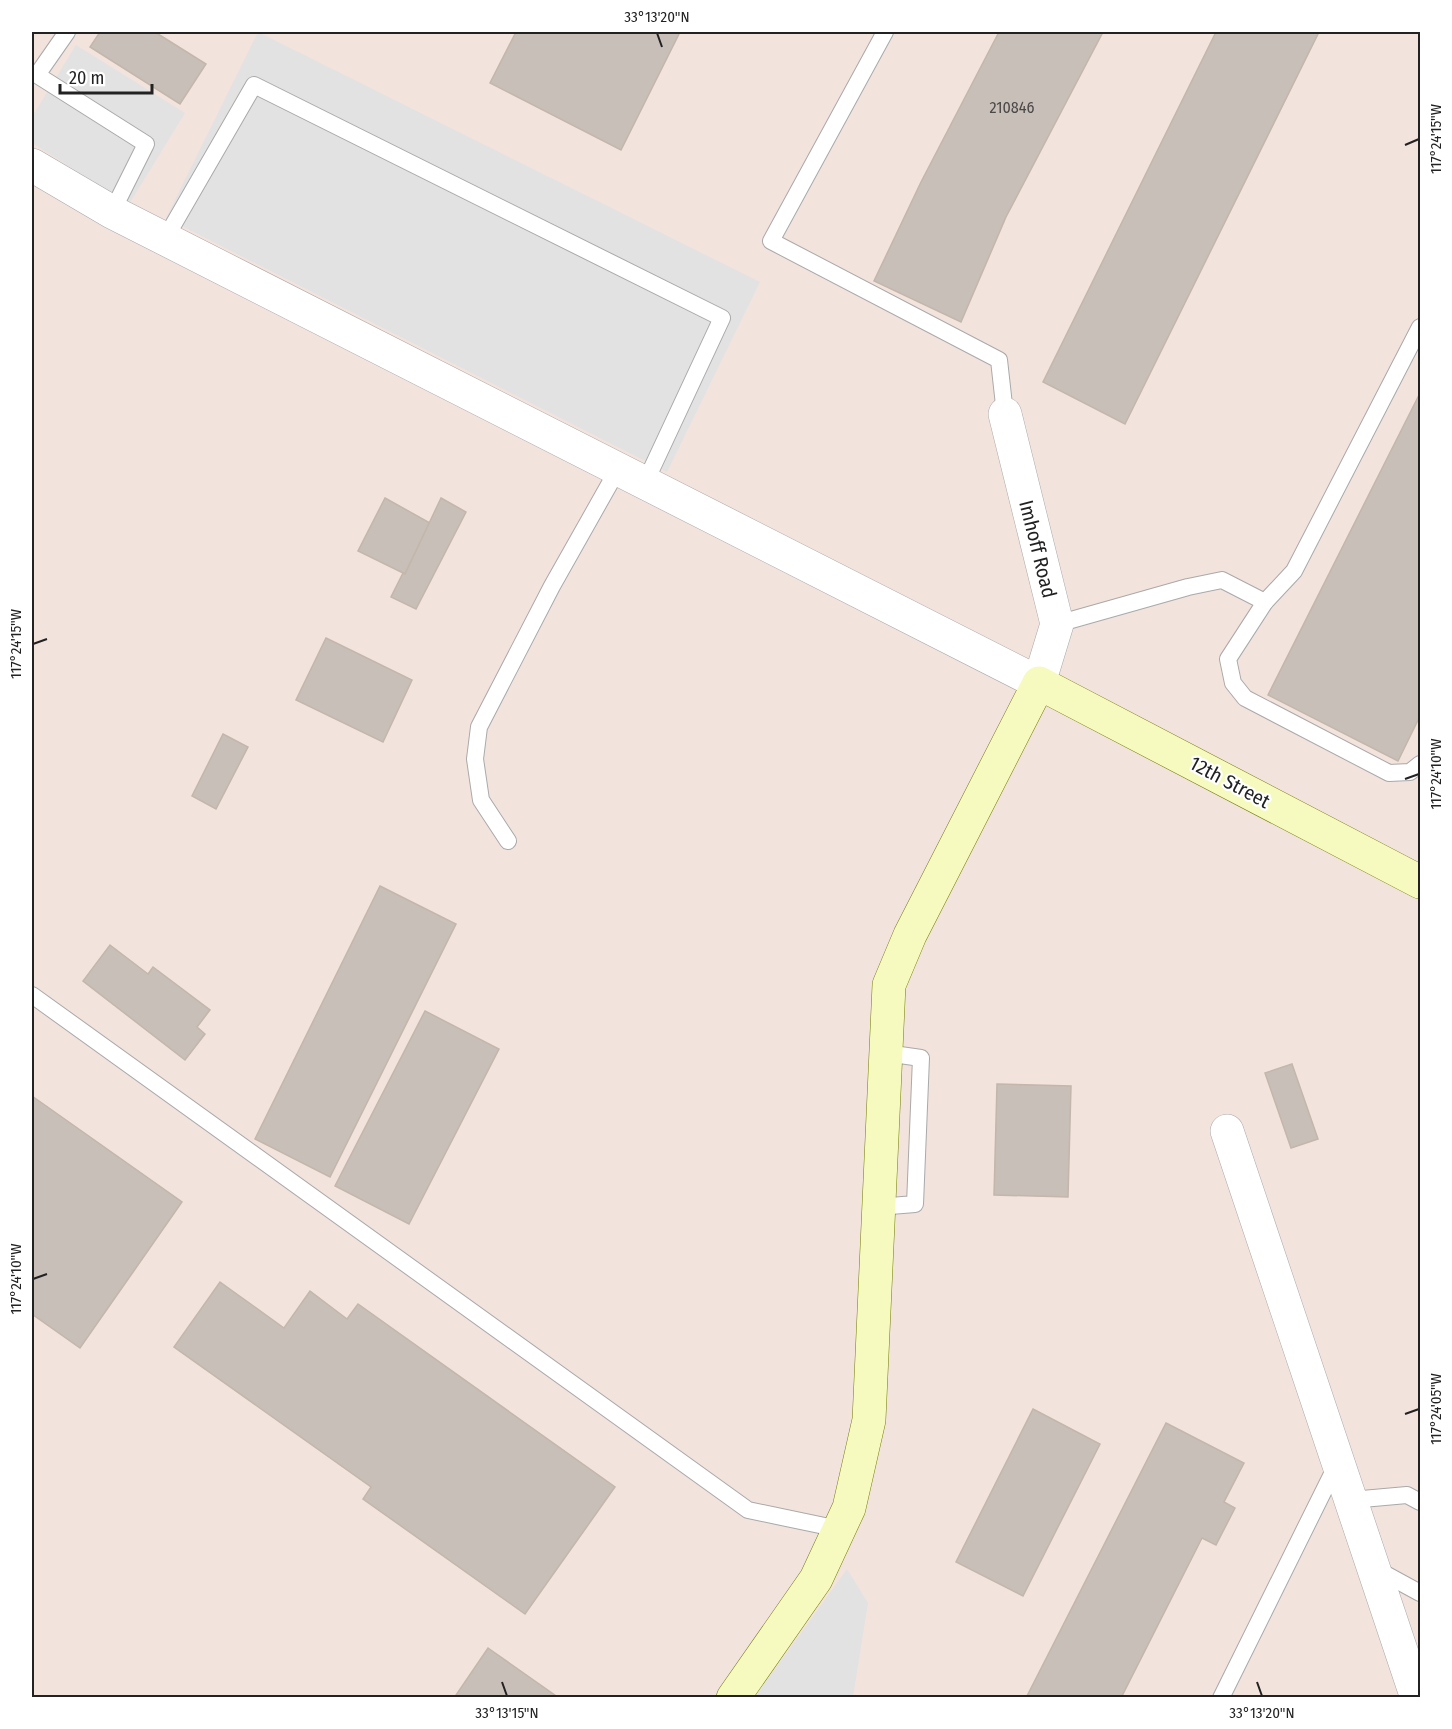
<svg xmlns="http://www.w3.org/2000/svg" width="1452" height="1729" viewBox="0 0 1452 1729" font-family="'Fira Sans Condensed',sans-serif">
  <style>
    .military { fill: #f3e3dd }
    .parking { fill: #e2e2e2 }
    .building { fill: #c7bfb8; stroke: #c4b6ab; stroke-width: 1.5 }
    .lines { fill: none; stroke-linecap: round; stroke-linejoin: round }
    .lane-casing { stroke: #a9a9a9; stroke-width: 18 }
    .street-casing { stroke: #a9a9a9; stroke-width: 34 }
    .secondary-casing { stroke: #707d05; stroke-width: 34 }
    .lane { stroke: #fff; stroke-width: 16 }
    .street { stroke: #fff; stroke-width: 33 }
    .secondary { stroke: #f7fabf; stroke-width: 33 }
    .ticks { fill: none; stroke: #222; stroke-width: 2 }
    .labels { text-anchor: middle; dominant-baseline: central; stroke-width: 4.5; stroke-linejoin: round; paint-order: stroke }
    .number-label { font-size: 16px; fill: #4b4948 }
    .street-label { font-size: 20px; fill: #222; stroke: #fff }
    .neatline { fill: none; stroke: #222; stroke-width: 2 }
    .ticks-label { font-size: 15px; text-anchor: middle; fill: #222 }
  </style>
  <rect width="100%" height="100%" fill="#f2efe9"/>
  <rect class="military" x="32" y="32" width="1388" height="1665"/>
  <g class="parking">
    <path d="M 258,32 L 760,282 L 667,472 L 166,218 Z"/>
    <path d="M 76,45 L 185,113 L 129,204 L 32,143 L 32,117 Z"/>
    <path d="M 847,1569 L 868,1603 L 853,1697 L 755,1697 Z"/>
  </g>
  <g class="building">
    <path d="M 100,32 L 155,32 L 206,64 L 180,104 L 90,47 Z"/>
    <path d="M 516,32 L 680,32 L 621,150 L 490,83 Z"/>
    <path d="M 999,32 L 1103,32 L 1006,217 L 961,322 L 874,281 L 921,182 Z"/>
    <path d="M 1216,32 L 1319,32 L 1125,424 L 1043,382 Z"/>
    <path d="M 1420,393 L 1420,716 L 1398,761 L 1268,695 Z"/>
    <path d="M 385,498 L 430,523 L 405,574 L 358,551 Z"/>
    <path d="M 441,498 L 466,512 L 416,609 L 391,597 L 403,573 L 405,574 Z"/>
    <path d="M 326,638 L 412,680 L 383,742 L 296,700 Z"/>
    <path d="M 223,734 L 248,747 L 216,809 L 192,796 Z"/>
    <path d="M 380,886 L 456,924 L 330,1177 L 255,1139 Z"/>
    <path d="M 110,945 L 148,974 L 153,967 L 210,1010 L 197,1027 L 205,1034 L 185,1060 L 83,981 Z"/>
    <path d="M 425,1011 L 499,1049 L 409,1224 L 335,1186 Z"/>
    <path d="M 1292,1064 L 1318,1139 L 1291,1148 L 1265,1073 Z"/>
    <path d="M 997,1084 L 1071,1086 L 1068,1197 L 994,1195 Z"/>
    <path d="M 32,1096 L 182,1202 L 80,1348 L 32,1314 Z"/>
    <path d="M 220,1282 L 284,1328 L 310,1291 L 347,1319 L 358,1304 L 615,1487 L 525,1614 L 363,1499 L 371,1487 L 174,1347 Z"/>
    <path d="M 1033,1409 L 1100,1444 L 1023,1596 L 956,1562 Z"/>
    <path d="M 1166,1423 L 1244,1463 L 1224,1502 L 1235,1508 L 1216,1545 L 1202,1538 L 1121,1698 L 1026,1698 Z"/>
    <path d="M 488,1648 L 559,1698 L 454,1698 Z"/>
  </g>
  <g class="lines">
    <defs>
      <g id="lane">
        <path d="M 67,32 L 37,75 L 146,144 L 112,212"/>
        <path d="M 885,32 L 771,241 L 999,360 L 1005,414"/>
        <path d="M 165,239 L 254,85 L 722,318 L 645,483"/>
        <path d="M 1420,327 L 1294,571 L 1265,602 L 1228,659 L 1233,683 L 1245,698 L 1389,773 L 1410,772 L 1420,764"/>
        <path d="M 1057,624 L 1188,587 L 1222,580 L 1265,602"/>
        <path d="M 508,841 L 481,800 L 475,759 L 479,727 L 552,586 L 618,469"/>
        <path d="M 32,995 L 748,1510 L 839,1529"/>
        <path d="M 878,1207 L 915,1204 L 921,1058 L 886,1053"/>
        <path d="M 1351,1500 L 1407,1495 L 1420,1502"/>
        <path d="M 1376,1569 L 1420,1593"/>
        <path d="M 1221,1698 L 1338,1462"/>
      </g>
      <g id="street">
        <path d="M 32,165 L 112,212 L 1039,683 L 1057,624 L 1005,414"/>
        <path d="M 1227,1131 L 1417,1698"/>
      </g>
      <path id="secondary" d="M 733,1698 L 816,1579 L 849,1508 L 869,1420 L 889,985 L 910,935 L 1039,683 L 1420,882"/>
    </defs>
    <use href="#lane" class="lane-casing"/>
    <use href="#street" class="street-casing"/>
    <use href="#secondary" class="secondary-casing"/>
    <use href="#lane" class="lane"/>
    <use href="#street" class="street"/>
    <use href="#secondary" class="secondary"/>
  </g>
  <path class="ticks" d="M 657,33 L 662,47M 1405,145 L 1419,139M 33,644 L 47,639M 1405,779 L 1419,774M 33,1279 L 47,1274M 1405,1414 L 1419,1409M 502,1682 L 507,1696M 1257,1682 L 1262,1696"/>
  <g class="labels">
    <g class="number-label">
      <text x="1012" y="107">210846</text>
    </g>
    <g class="street-label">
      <text transform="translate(1038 549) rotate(76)">Imhoff Road</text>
      <text transform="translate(1230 782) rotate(28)">12th Street</text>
    </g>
  </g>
  <rect width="1452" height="1729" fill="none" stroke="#ffffff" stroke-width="66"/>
  <path d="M60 84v9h92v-9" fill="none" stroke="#222222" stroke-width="3"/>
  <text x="69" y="84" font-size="18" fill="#222222" stroke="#ffffff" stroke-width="4.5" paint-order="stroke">20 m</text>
  <rect x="33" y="33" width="1386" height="1663" class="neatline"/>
  <g class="ticks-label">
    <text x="657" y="22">33°13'20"N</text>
    <text transform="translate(1436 139) rotate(-90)" y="5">117°24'15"W</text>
    <text transform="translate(16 644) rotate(-90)" y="5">117°24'15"W</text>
    <text transform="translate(1436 774) rotate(-90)" y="5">117°24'10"W</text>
    <text transform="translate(16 1279) rotate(-90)" y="5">117°24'10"W</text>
    <text transform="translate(1436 1409) rotate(-90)" y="5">117°24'05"W</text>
    <text x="507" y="1718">33°13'15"N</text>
    <text x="1262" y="1718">33°13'20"N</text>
  </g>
</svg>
